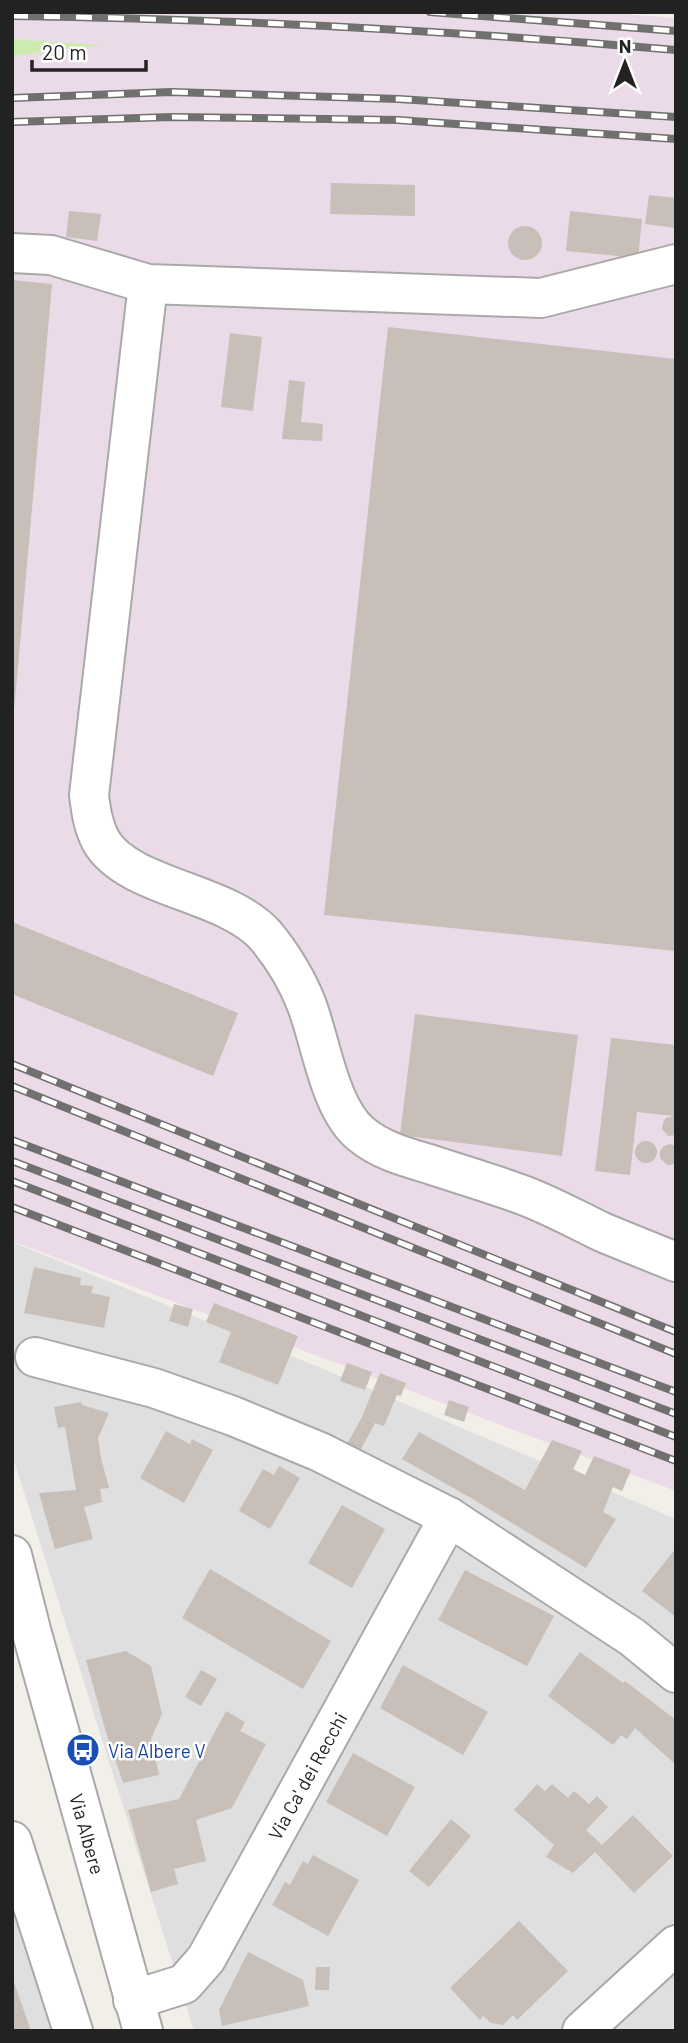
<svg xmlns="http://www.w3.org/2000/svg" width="688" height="2043" viewBox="0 0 688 2043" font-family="Barlow,sans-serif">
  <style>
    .residential { fill: #e0dfdf }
    .industrial { fill: #ebdbe8 }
    .grass { fill: #cdebb0 }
    .building { fill: #c7bfb8 }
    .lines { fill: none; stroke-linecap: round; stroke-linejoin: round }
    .minor-casing { stroke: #a9a9a9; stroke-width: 42 }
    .minor { stroke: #fff; stroke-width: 38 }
    .rail-casing { stroke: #707070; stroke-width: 8 }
    .rail { stroke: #fff; stroke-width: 5; stroke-dasharray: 16; stroke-linecap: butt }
    .labels { text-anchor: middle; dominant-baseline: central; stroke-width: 5; stroke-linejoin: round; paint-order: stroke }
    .transit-label { font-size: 19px; fill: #164399; stroke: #fff; text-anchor: start }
    .street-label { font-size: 19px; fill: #222; stroke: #fff }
  </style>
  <rect width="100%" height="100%" fill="#f2efe9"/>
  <g class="residential">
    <path d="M 12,1242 L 321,1368 L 676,1519 L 676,2031 L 194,2031 L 12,1454 Z"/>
    <path d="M 12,1859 L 81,2031 L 12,2031 Z"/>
  </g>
  <path class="industrial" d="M 12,12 L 597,12 L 676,18 L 676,1491 L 12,1241 L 12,56 L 97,45 L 12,39 Z"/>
  <path class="grass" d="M 12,39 L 102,45 L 12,56 Z"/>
  <g class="building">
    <path d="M 331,183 L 415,185 L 415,216 L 330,214 Z"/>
    <path d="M 649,195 L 676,198 L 676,228 L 645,224 Z"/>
    <path d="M 69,211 L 101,214 L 97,241 L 66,237 Z"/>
    <path d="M 570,211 L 642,219 L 638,258 L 566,251 Z"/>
    <circle cx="525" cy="243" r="17"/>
    <path d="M 12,280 L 52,284 L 14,711 L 12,711 Z"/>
    <path d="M 388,327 L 676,359 L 676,951 L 324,915 Z"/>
    <path d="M 230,333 L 262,337 L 253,411 L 221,407 Z"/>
    <path d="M 289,380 L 305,382 L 301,422 L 323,424 L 322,441 L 282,439 Z"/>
    <path d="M 12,922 L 238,1013 L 213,1076 L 12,994 Z"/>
    <path d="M 415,1014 L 578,1035 L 562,1156 L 400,1135 Z"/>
    <path d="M 611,1038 L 676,1045 L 676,1116 L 674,1116 L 676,1117 L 676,1135 L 668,1136 L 662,1129 L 663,1123 L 666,1118 L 674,1116 L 637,1112 L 630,1175 L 595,1171 Z"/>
    <circle cx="646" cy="1152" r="11"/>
    <path d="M 670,1144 L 676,1146 L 676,1164 L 667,1165 L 660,1158 L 660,1151 L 664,1146 Z"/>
    <path d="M 34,1267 L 81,1278 L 80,1285 L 93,1286 L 91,1293 L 110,1297 L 104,1328 L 24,1313 Z"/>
    <path d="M 214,1303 L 298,1336 L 278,1385 L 219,1362 L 231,1332 L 206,1322 Z"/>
    <path d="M 174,1304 L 193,1309 L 188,1327 L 169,1321 Z"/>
    <path d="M 347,1363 L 372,1372 L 365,1390 L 340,1381 Z"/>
    <path d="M 380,1373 L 406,1383 L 401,1396 L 397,1395 L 384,1426 L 375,1423 L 361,1449 L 347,1444 L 362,1417 Z"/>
    <path d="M 449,1400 L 469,1407 L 464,1422 L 444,1415 Z"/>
    <path d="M 81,1402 L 82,1405 L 109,1413 L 98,1438 L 101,1458 L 109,1488 L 100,1489 L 102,1502 L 84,1507 L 93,1539 L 55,1549 L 39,1493 L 76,1490 L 65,1427 L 58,1428 L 54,1407 Z"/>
    <path d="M 166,1431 L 190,1444 L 192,1439 L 213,1450 L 184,1503 L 140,1478 Z"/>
    <path d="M 419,1432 L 525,1490 L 552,1440 L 582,1451 L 573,1469 L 585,1475 L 594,1456 L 631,1470 L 622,1491 L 613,1487 L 603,1512 L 616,1519 L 586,1568 L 471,1498 L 402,1459 Z"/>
    <path d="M 279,1466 L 300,1478 L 270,1529 L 239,1511 L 263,1469 L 274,1475 Z"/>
    <path d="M 342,1505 L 385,1529 L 352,1588 L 308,1563 Z"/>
    <path d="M 676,1548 L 676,1617 L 642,1591 Z"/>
    <path d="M 210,1569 L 331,1641 L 303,1689 L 182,1618 Z"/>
    <path d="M 465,1570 L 554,1616 L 527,1666 L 438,1620 Z"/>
    <path d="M 126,1651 L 151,1666 L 162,1714 L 151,1739 L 159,1775 L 123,1783 L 112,1749 L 111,1750 L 86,1660 Z"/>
    <path d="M 580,1652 L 623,1683 L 625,1681 L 676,1720 L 676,1765 L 635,1728 L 627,1739 L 621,1735 L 613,1745 L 548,1696 Z"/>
    <path d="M 403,1665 L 488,1712 L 463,1755 L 380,1708 Z"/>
    <path d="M 201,1670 L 217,1679 L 201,1706 L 185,1697 Z"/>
    <path d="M 226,1711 L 245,1722 L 240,1731 L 266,1744 L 232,1808 L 196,1820 L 206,1861 L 174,1869 L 178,1884 L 151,1892 L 128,1810 L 179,1799 Z"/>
    <path d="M 353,1753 L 415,1787 L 387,1836 L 326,1802 Z"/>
    <path d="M 537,1784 L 545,1791 L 552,1784 L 568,1798 L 574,1791 L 589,1804 L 597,1796 L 608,1807 L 586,1830 L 602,1845 L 633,1815 L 673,1856 L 634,1893 L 595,1852 L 573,1873 L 546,1857 L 554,1845 L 514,1810 Z"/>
    <path d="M 451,1819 L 471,1836 L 429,1887 L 409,1871 Z"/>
    <path d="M 313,1855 L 359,1880 L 328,1936 L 272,1905 L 285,1882 L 290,1885 L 303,1861 L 308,1864 Z"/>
    <path d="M 519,1921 L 568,1971 L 517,2020 L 513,2015 L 503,2025 L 491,2023 L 483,2016 L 480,2020 L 450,1988 Z"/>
    <path d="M 248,1952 L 303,1980 L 309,2006 L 222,2026 L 219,2010 Z"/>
    <path d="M 316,1967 L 330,1967 L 329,1990 L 315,1990 Z"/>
    <path d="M 13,1979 L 31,2031 L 12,2031 Z"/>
  </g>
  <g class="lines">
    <defs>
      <g id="minor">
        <path d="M 12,253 L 51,255 L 148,284 L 541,298 L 676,264"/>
        <path d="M 148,284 L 89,795 C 91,811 93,826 101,841 C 128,888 225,891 265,935 C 281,954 297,980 306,1003 C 321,1041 329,1108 361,1134 C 380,1150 405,1157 429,1164 C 459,1174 490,1183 520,1194 C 548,1204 575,1219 602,1232 C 626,1242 651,1252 676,1262"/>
        <path d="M 35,1357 L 154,1388 L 233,1416 L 320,1452 L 449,1517 L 632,1637 L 676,1673"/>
        <path id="s1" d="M 12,1555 L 31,1630 L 143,2031"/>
        <path d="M 12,1841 L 73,2031"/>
        <path id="s2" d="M 133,2000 L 184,1984 L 206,1959 L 449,1517"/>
        <path d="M 582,2031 L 676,1945"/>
      </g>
    </defs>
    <use href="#minor" class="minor-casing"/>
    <use href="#minor" class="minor"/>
    <defs>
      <g id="rail">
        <path d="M 430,12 L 676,31"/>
        <path d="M 12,16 C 234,19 455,31 676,50"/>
        <path d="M 12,98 L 171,92 L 399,99 L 676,117"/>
        <path d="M 12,122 L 172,117 L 398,120 L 676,139"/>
        <path d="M 12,1064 L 676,1332"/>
        <path d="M 12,1086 L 676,1354"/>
        <path d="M 12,1140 L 676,1392"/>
        <path d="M 12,1161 L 676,1414"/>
        <path d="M 12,1181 L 676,1437"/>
        <path d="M 12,1207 L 676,1461"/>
      </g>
    </defs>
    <use href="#rail" class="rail-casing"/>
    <use href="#rail" class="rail"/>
  </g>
  <defs>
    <symbol id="bus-disc" viewBox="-11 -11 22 22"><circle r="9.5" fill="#1a4fb4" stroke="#fff"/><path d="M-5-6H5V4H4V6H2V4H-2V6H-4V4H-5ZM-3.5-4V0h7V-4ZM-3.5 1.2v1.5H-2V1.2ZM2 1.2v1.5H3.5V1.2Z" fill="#fff"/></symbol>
  </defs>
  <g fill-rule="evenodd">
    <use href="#bus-disc" x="64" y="1731" width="38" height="38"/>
  </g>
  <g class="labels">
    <g class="transit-label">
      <text x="108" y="1750">Via Albere V</text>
    </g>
    <g class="street-label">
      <text stroke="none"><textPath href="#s2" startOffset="296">Via Ca' dei Recchi</textPath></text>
      <text stroke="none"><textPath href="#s1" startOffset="289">Via Albere</textPath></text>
    </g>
  </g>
  <rect width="688" height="2043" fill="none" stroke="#222222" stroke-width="28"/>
  <g transform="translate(625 63)" stroke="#ffffff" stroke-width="5" paint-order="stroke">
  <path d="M0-5L12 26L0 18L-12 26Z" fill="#222222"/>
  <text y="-10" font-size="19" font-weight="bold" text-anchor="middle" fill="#222222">N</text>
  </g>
  <path d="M32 60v10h114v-10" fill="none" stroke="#222222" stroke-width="3.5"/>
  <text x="42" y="60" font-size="21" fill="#222222" stroke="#ffffff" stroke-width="5" paint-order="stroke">20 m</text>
</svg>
